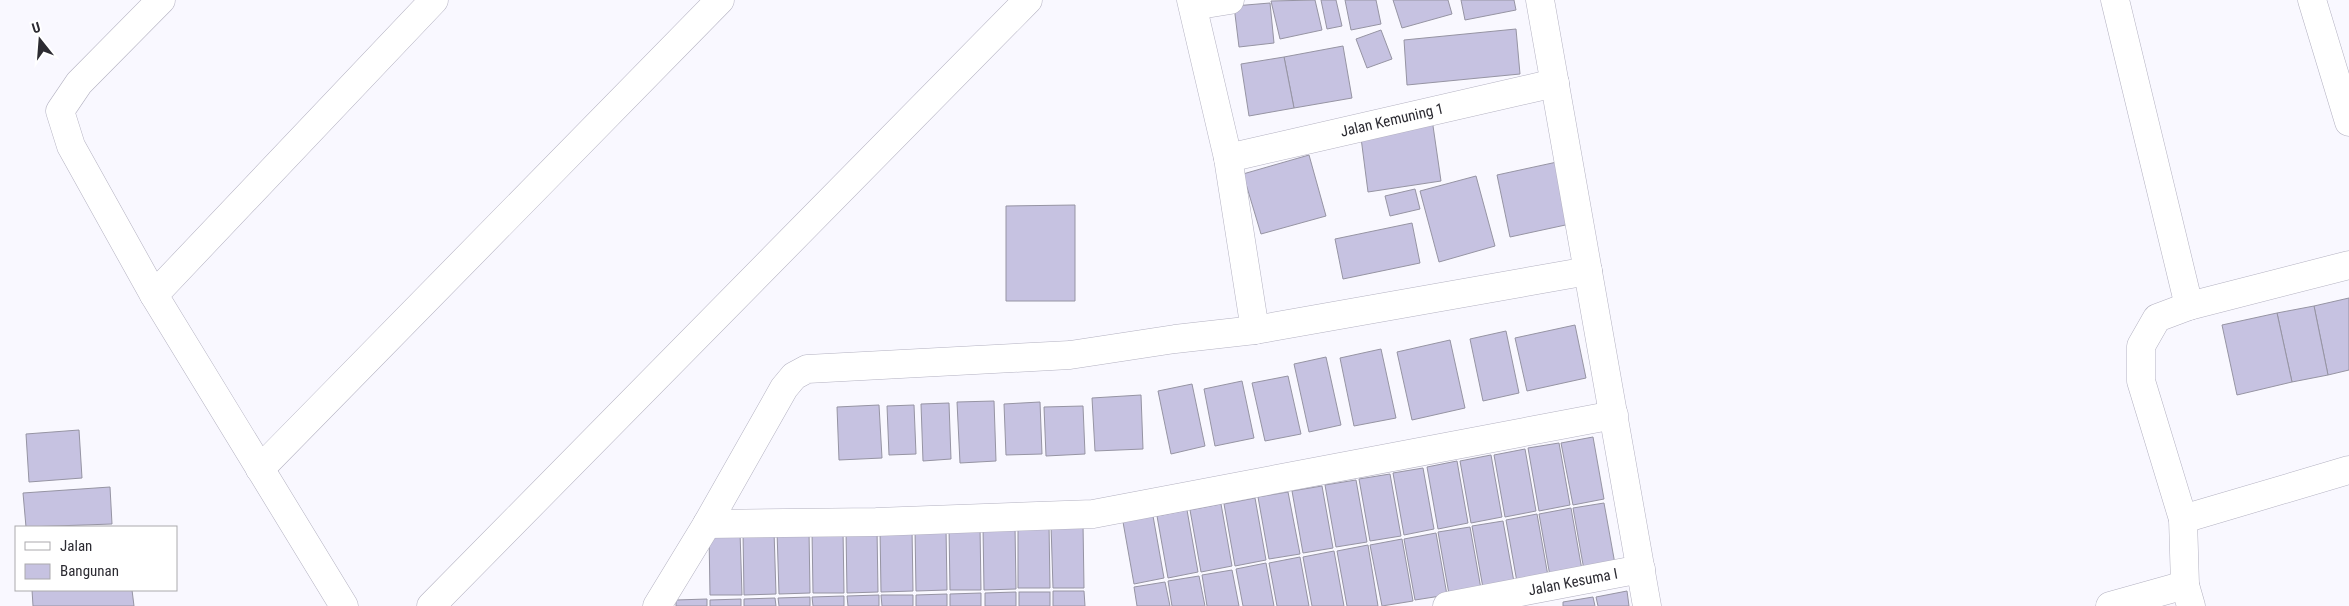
<svg xmlns="http://www.w3.org/2000/svg" width="2349" height="606" viewBox="0 0 2349 606" font-family="'Roboto Condensed',sans-serif">
  <style>
    .building { fill: #c6c2e1; stroke: #9694a3 }
    .lines { fill: none; stroke-linecap: round; stroke-linejoin: round }
    .minor-casing { stroke: #b3b1c1; stroke-width: 29 }
    .minor { stroke: #fff; stroke-width: 28 }
    .labels { text-anchor: middle; dominant-baseline: central; stroke-width: 4; stroke-linejoin: round; paint-order: stroke }
    .street-label { font-size: 15px; fill: #2c2b32; stroke: #fff }
  </style>
  <rect width="100%" height="100%" fill="#f9f8ff"/>
  <g class="building">
    <path d="M 1315,0 L 1322,30 L 1280,39 L 1271,1 Z"/>
    <path d="M 1321,0 L 1336,0 L 1342,26 L 1327,29 Z"/>
    <path d="M 1345,0 L 1376,0 L 1381,24 L 1351,30 Z"/>
    <path d="M 1393,0 L 1448,0 L 1452,14 L 1402,28 Z"/>
    <path d="M 1461,0 L 1514,0 L 1516,10 L 1465,20 Z"/>
    <path d="M 1270,3 L 1274,43 L 1239,47 L 1234,6 Z"/>
    <path d="M 1516,29 L 1520,74 L 1407,85 L 1404,40 Z"/>
    <path d="M 1381,30 L 1392,59 L 1367,68 L 1356,39 Z"/>
    <path d="M 1343,46 L 1352,98 L 1294,108 L 1284,57 Z"/>
    <path d="M 1284,57 L 1294,108 L 1249,116 L 1241,64 Z"/>
    <path d="M 1432,119 L 1441,181 L 1368,192 L 1360,130 Z"/>
    <path d="M 1309,155 L 1326,216 L 1261,234 L 1243,174 Z"/>
    <path d="M 1557,162 L 1570,224 L 1510,237 L 1497,175 Z"/>
    <path d="M 1476,176 L 1495,246 L 1439,262 L 1420,191 Z"/>
    <path d="M 1415,189 L 1420,209 L 1390,216 L 1385,196 Z"/>
    <path d="M 1075,205 L 1075,301 L 1006,301 L 1006,206 Z"/>
    <path d="M 1412,223 L 1420,263 L 1343,279 L 1335,239 Z"/>
    <path d="M 2349,298 L 2349,370 L 2328,375 L 2314,306 Z"/>
    <path d="M 2314,306 L 2328,375 L 2292,382 L 2277,313 Z"/>
    <path d="M 2277,313 L 2292,382 L 2237,395 L 2222,325 Z"/>
    <path d="M 1575,325 L 1586,378 L 1527,391 L 1515,338 Z"/>
    <path d="M 1506,331 L 1519,393 L 1483,401 L 1470,339 Z"/>
    <path d="M 1450,340 L 1465,408 L 1412,420 L 1397,352 Z"/>
    <path d="M 1381,349 L 1396,418 L 1354,426 L 1340,358 Z"/>
    <path d="M 1326,357 L 1341,425 L 1309,432 L 1294,364 Z"/>
    <path d="M 1288,376 L 1301,434 L 1265,441 L 1252,383 Z"/>
    <path d="M 1242,381 L 1254,438 L 1215,446 L 1204,389 Z"/>
    <path d="M 1192,384 L 1205,446 L 1171,454 L 1158,391 Z"/>
    <path d="M 1141,395 L 1143,449 L 1095,451 L 1092,398 Z"/>
    <path d="M 994,401 L 996,461 L 960,463 L 957,402 Z"/>
    <path d="M 1040,402 L 1042,454 L 1006,455 L 1004,404 Z"/>
    <path d="M 949,403 L 951,459 L 923,461 L 921,404 Z"/>
    <path d="M 879,405 L 882,458 L 839,460 L 837,407 Z"/>
    <path d="M 914,405 L 916,454 L 889,455 L 887,406 Z"/>
    <path d="M 1083,406 L 1085,454 L 1046,456 L 1044,407 Z"/>
    <path d="M 79,430 L 82,478 L 29,482 L 26,434 Z"/>
    <path d="M 1593,437 L 1604,499 L 1573,505 L 1561,443 Z"/>
    <path d="M 1559,443 L 1570,505 L 1539,511 L 1528,448 Z"/>
    <path d="M 1525,449 L 1536,511 L 1505,517 L 1494,455 Z"/>
    <path d="M 1491,455 L 1502,517 L 1471,523 L 1460,461 Z"/>
    <path d="M 1457,461 L 1468,523 L 1438,529 L 1427,467 Z"/>
    <path d="M 1423,468 L 1434,529 L 1404,535 L 1393,473 Z"/>
    <path d="M 1390,474 L 1401,536 L 1370,541 L 1359,479 Z"/>
    <path d="M 1356,480 L 1367,542 L 1336,547 L 1325,485 Z"/>
    <path d="M 1322,486 L 1333,548 L 1303,553 L 1292,491 Z"/>
    <path d="M 110,487 L 112,524 L 26,527 L 23,493 Z"/>
    <path d="M 1288,492 L 1300,554 L 1269,559 L 1258,497 Z"/>
    <path d="M 1255,498 L 1266,560 L 1235,566 L 1224,504 Z"/>
    <path d="M 1604,503 L 1615,564 L 1584,570 L 1573,508 Z"/>
    <path d="M 1221,504 L 1232,566 L 1201,572 L 1190,510 Z"/>
    <path d="M 1571,508 L 1582,570 L 1550,576 L 1539,514 Z"/>
    <path d="M 1187,510 L 1198,572 L 1168,578 L 1157,516 Z"/>
    <path d="M 1537,514 L 1548,576 L 1517,582 L 1506,520 Z"/>
    <path d="M 1153,516 L 1164,578 L 1134,584 L 1123,522 Z"/>
    <path d="M 1503,521 L 1514,582 L 1483,588 L 1472,526 Z"/>
    <path d="M 1083,524 L 1084,588 L 1053,588 L 1051,525 Z"/>
    <path d="M 1049,525 L 1050,588 L 1018,588 L 1018,526 Z"/>
    <path d="M 1015,526 L 1016,589 L 984,590 L 983,527 Z"/>
    <path d="M 949,527 L 980,527 L 981,590 L 950,590 Z"/>
    <path d="M 1470,527 L 1481,589 L 1449,594 L 1438,532 Z"/>
    <path d="M 912,528 L 913,591 L 881,592 L 880,529 Z"/>
    <path d="M 946,528 L 947,590 L 916,591 L 915,529 Z"/>
    <path d="M 877,529 L 878,592 L 847,593 L 846,530 Z"/>
    <path d="M 843,530 L 844,593 L 813,593 L 812,531 Z"/>
    <path d="M 774,531 L 776,594 L 744,595 L 743,532 Z"/>
    <path d="M 777,531 L 809,531 L 810,593 L 779,594 Z"/>
    <path d="M 740,532 L 742,595 L 710,595 L 709,533 Z"/>
    <path d="M 1436,533 L 1447,595 L 1415,600 L 1404,539 Z"/>
    <path d="M 1402,539 L 1413,601 L 1382,606 L 1370,545 Z"/>
    <path d="M 1368,545 L 1378,606 L 1347,606 L 1337,551 Z"/>
    <path d="M 1334,551 L 1344,606 L 1312,606 L 1303,557 Z"/>
    <path d="M 1300,557 L 1309,606 L 1277,606 L 1269,563 Z"/>
    <path d="M 1266,563 L 1274,606 L 1243,606 L 1236,569 Z"/>
    <path d="M 1232,570 L 1239,606 L 1207,606 L 1202,575 Z"/>
    <path d="M 1199,576 L 1205,606 L 1172,606 L 1168,581 Z"/>
    <path d="M 1165,582 L 1170,606 L 1137,606 L 1134,587 Z"/>
    <path d="M 32,590 L 132,590 L 134,606 L 33,606 Z"/>
    <path d="M 1053,591 L 1084,591 L 1085,606 L 1053,606 Z"/>
    <path d="M 1627,591 L 1629,606 L 1598,606 L 1596,597 Z"/>
    <path d="M 1016,592 L 1016,606 L 985,606 L 985,593 Z"/>
    <rect x="1019" y="592" width="31" height="14"/>
    <path d="M 981,593 L 981,606 L 950,606 L 950,594 Z"/>
    <path d="M 947,594 L 947,606 L 916,606 L 916,595 Z"/>
    <path d="M 879,595 L 879,606 L 848,606 L 847,596 Z"/>
    <path d="M 881,595 L 913,595 L 913,606 L 882,606 Z"/>
    <path d="M 844,596 L 844,606 L 813,606 L 812,597 Z"/>
    <path d="M 810,597 L 810,606 L 779,606 L 778,598 Z"/>
    <path d="M 1593,597 L 1595,606 L 1563,606 L 1563,602 Z"/>
    <path d="M 775,598 L 776,606 L 744,606 L 744,599 Z"/>
    <path d="M 707,599 L 707,606 L 676,606 L 676,600 Z"/>
    <path d="M 741,599 L 741,606 L 710,606 L 710,600 Z"/>
  </g>
  <g class="lines">
    <defs>
      <g id="minor">
        <path d="M 1191,0 L 1228,158 L 1255,330"/>
        <path d="M 1540,0 L 1647,606"/>
        <path d="M 2115,0 L 2189,306"/>
        <path d="M 2312,0 L 2349,122"/>
        <path d="M 1193,6 L 1230,0"/>
        <path d="M 1228,158 L 1555,83"/>
        <path d="M 154,295 L 71,146 L 60,111 L 79,83 L 161,0"/>
        <path d="M 260,469 L 720,0"/>
        <path d="M 2183,519 L 2349,470"/>
        <path d="M 707,524 L 876,522 L 1093,514 L 1614,415"/>
        <path d="M 344,606 L 154,295 L 434,0"/>
        <path d="M 431,606 L 1028,0"/>
        <path d="M 657,606 L 707,524 L 784,388 L 794,376 L 807,369 L 1070,355 L 1175,339 L 1255,330 L 1588,271"/>
        <path d="M 1447,606 L 1641,569"/>
        <path d="M 2110,606 L 2185,585"/>
        <path d="M 2191,606 L 2185,585 L 2183,519 L 2141,381 L 2141,346 L 2157,318 L 2189,306 L 2349,265"/>
      </g>
    </defs>
    <use href="#minor" class="minor-casing"/>
    <use href="#minor" class="minor"/>
  </g>
  <g class="labels">
    <g class="street-label">
      <text transform="translate(1392 120) rotate(-13)">Jalan Kemuning 1</text>
      <text transform="translate(1573 582) rotate(-11)">Jalan Kesuma I</text>
    </g>
  </g>
  <rect x="15" y="526" width="162" height="65" fill="#ffffff" stroke="#abaaad"/>
  <rect x="25" y="542" width="25" height="8" fill="#ffffff" stroke="#abaaad"/>
  <text x="60" y="551" font-size="15" fill="#2c2b32">Jalan</text>
  <rect x="25" y="564" width="25" height="15" fill="#c6c2e1" stroke="#abaaad"/>
  <text x="60" y="576" font-size="15" fill="#2c2b32">Bangunan</text>
  <g transform="translate(40 40) rotate(343)" stroke="#ffffff" stroke-width="4" paint-order="stroke">
  <path d="M0-4L9 19L0 12L-9 19Z" fill="#2c2b32"/>
  <text y="-8" font-size="14" font-weight="bold" text-anchor="middle" fill="#2c2b32">U</text>
  </g>
</svg>
